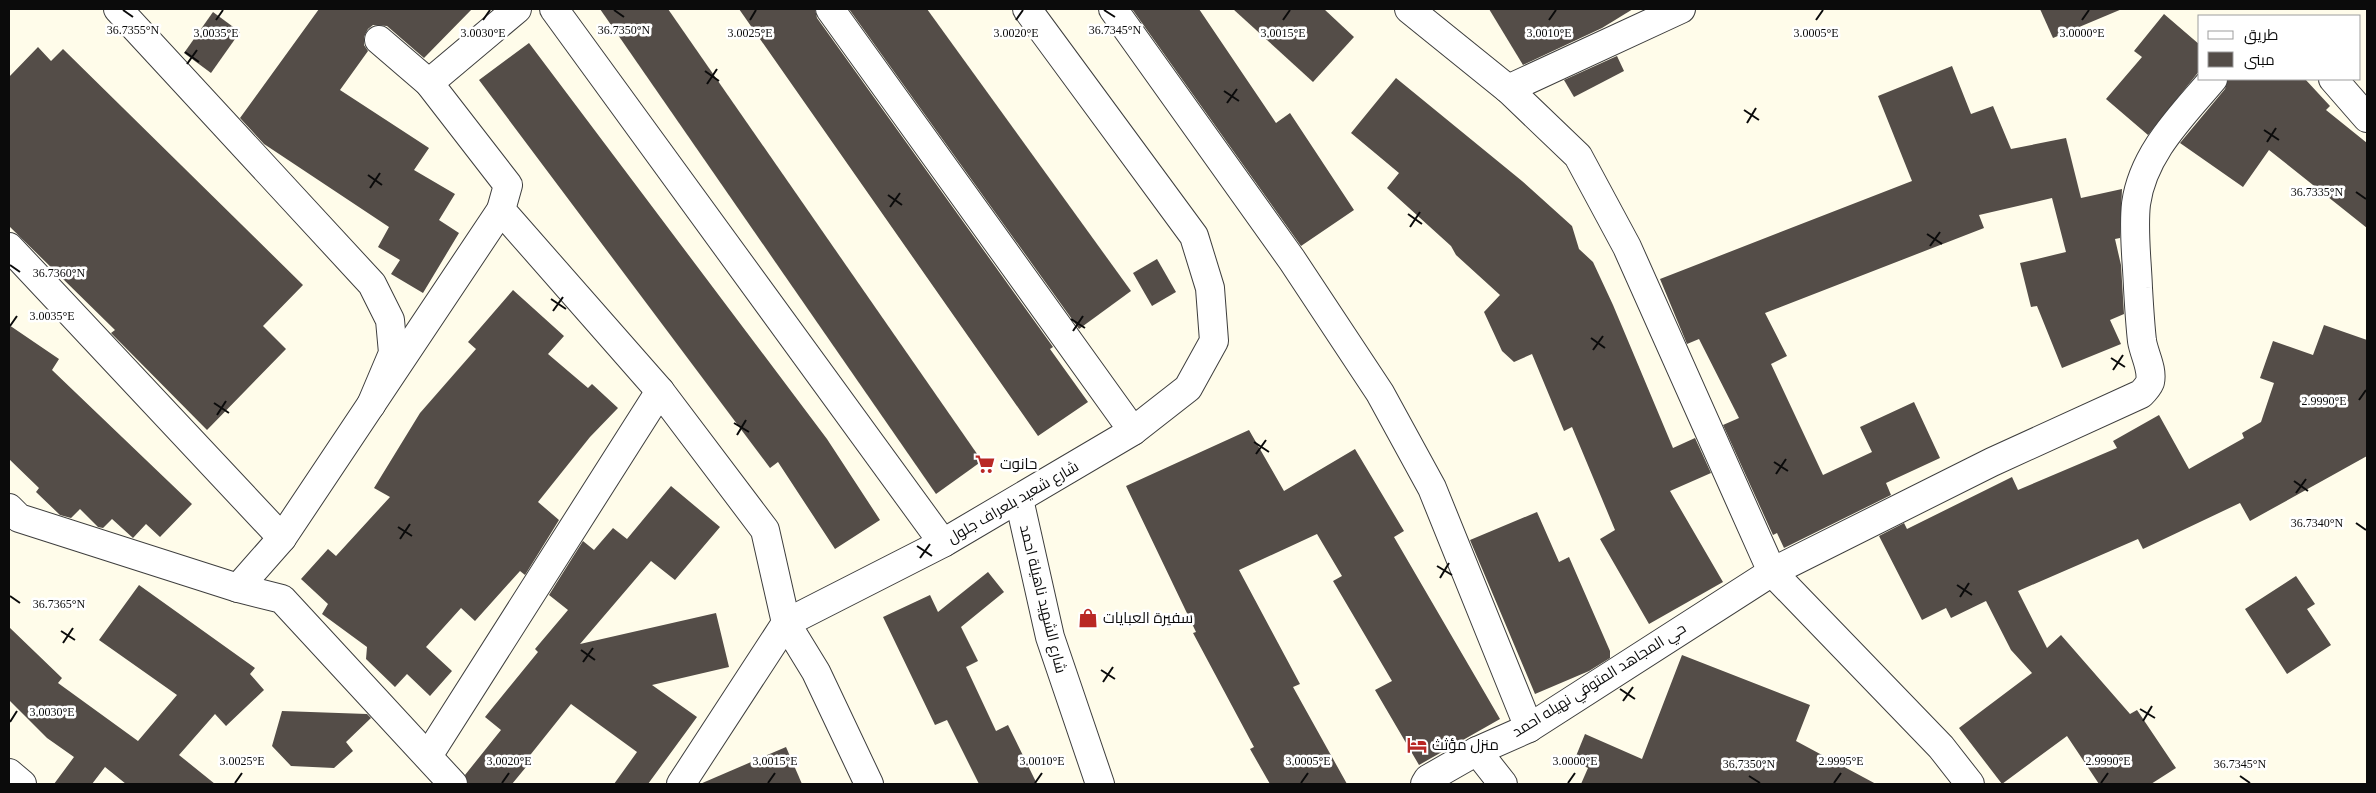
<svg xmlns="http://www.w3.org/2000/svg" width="2376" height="793" viewBox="0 0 2376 793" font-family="'Times New Roman',Cairo,serif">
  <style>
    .building { fill: #544d48 }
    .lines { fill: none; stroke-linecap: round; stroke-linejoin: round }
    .street-casing { stroke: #3e3e3e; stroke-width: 30 }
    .street { stroke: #fff; stroke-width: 28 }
    .ticks { fill: none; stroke: #0b0b0b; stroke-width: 2 }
    .labels { text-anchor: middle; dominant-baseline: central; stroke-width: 5; stroke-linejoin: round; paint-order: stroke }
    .poi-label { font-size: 15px; fill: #0b0b0b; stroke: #fff; text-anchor: start }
    .street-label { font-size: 15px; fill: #0b0b0b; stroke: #fff }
    .ticks-label { font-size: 12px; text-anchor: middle; fill: #0b0b0b; stroke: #fff; stroke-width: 5; stroke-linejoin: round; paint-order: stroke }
  </style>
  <rect width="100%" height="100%" fill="#fffcea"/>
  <g class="building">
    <path d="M 319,9 L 472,9 L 424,58 L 387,26 L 373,25 L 368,29 L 364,37 L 364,45 L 368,51 L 340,90 L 429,148 L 414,170 L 455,194 L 439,220 L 459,233 L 423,293 L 391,274 L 400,260 L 378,247 L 389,227 L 264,144 L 240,118 Z"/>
    <path d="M 600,9 L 668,9 L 982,461 L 936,494 Z"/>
    <path d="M 739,9 L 815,9 L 817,18 L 1053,347 L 1050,349 L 1088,402 L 1038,436 Z"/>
    <path d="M 849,9 L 927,9 L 1131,291 L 1079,329 Z"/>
    <path d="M 1132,9 L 1199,9 L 1276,123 L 1290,113 L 1354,210 L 1301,246 Z"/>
    <path d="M 1233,9 L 1324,9 L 1354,37 L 1313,82 Z"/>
    <path d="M 1489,9 L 1633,9 L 1602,28 L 1523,65 Z"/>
    <path d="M 2040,9 L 2122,9 L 2053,38 Z"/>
    <path d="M 213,12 L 240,32 L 211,73 L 184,53 Z"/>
    <path d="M 2164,14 L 2200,45 L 2200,70 L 2148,135 L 2106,99 L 2142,57 L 2134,51 Z"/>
    <path d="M 529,43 L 827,439 L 880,520 L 835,549 L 778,462 L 770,468 L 479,80 Z"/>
    <path d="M 38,47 L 51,61 L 63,49 L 303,285 L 263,326 L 286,349 L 207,430 L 111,333 L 115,330 L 9,226 L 9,77 Z"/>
    <path d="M 1617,56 L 1624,71 L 1574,97 L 1564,80 Z"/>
    <path d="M 1952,66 L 1971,114 L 1993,106 L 2011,149 L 2066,138 L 2081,198 L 2122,189 L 2120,238 L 2115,239 L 2121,265 L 2124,314 L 2110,320 L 2121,344 L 2062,368 L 2037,306 L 2031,307 L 2020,263 L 2066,252 L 2052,198 L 1979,215 L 1984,228 L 1765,313 L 1787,356 L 1771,364 L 1823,475 L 1872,452 L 1860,427 L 1914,402 L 1940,458 L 1886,483 L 1891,495 L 1784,548 L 1777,533 L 1773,535 L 1723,425 L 1739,418 L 1699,339 L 1687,344 L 1660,279 L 1912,181 L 1878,96 Z"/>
    <path d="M 1396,78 L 1522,181 L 1572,226 L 1579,249 L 1593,262 L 1613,305 L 1673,448 L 1695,438 L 1711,473 L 1670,491 L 1723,582 L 1649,624 L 1600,539 L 1615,530 L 1572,427 L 1564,431 L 1532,354 L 1514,362 L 1502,351 L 1484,312 L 1500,295 L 1456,255 L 1451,246 L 1387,188 L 1399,173 L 1351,133 Z"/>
    <path d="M 2228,79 L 2305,79 L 2330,106 L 2326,110 L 2367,143 L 2367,228 L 2269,150 L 2243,187 L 2180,143 L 2225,89 Z"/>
    <path d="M 1157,259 L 1176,292 L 1152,306 L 1133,273 Z"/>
    <path d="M 513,290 L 564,336 L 548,354 L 588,388 L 592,384 L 618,408 L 590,437 L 538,502 L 559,520 L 525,575 L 520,571 L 475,621 L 461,608 L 426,647 L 452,671 L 430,696 L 407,674 L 395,687 L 366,659 L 367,647 L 322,614 L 328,604 L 301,579 L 328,549 L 336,556 L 390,497 L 374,488 L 420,413 L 476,349 L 468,342 Z"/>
    <path d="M 9,325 L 59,359 L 52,370 L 192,504 L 160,537 L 146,524 L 133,538 L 112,519 L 103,528 L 98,527 L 80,509 L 71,518 L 60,515 L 36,492 L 39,488 L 9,459 Z"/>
    <path d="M 2324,325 L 2367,340 L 2367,456 L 2250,521 L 2240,503 L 2143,549 L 2138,539 L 2018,591 L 2047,648 L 2061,635 L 2130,714 L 2137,710 L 2176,768 L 2151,784 L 2099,784 L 2067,736 L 2002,784 L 1959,728 L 2032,673 L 2011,650 L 1986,601 L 1951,618 L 1946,608 L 1922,620 L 1879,536 L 1904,523 L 1907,529 L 2012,477 L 2018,490 L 2117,448 L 2113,441 L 2159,415 L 2189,469 L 2244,438 L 2242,433 L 2261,422 L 2274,383 L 2260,378 L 2273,341 L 2313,355 Z"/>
    <path d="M 1249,430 L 1284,491 L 1355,449 L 1404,531 L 1394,537 L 1500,719 L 1419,765 L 1375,690 L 1392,681 L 1333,581 L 1342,576 L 1317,534 L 1239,570 L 1300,684 L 1293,687 L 1347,784 L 1270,784 L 1250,749 L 1254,747 L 1193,633 L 1196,632 L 1126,486 Z"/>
    <path d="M 671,486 L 720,527 L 675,580 L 651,561 L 580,644 L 716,613 L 729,667 L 652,685 L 697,717 L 648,784 L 614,784 L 637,752 L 571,704 L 527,759 L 531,761 L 512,784 L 468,784 L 465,775 L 501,730 L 485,717 L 538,652 L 535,649 L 568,610 L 549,595 L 583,541 L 594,550 L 613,528 L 627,539 Z"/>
    <path d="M 1537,512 L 1559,562 L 1569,557 L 1610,651 L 1610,658 L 1589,671 L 1535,694 L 1470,540 Z"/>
    <path d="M 988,572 L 1004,592 L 961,627 L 978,661 L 966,667 L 996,731 L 1008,725 L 1037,784 L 979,784 L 947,720 L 935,725 L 883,617 L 930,595 L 938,612 Z"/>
    <path d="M 2296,576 L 2315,604 L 2307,609 L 2331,645 L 2287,674 L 2245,609 Z"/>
    <path d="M 139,585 L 255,668 L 250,674 L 264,690 L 226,726 L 215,714 L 179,755 L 215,784 L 126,784 L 105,767 L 92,784 L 54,784 L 74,757 L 47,738 L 9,700 L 9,627 L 62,678 L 58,683 L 138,741 L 177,695 L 99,640 Z"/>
    <path d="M 1682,655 L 1810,705 L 1796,741 L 1876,784 L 1581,784 L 1588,768 L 1574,761 L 1585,734 L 1642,759 Z"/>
    <path d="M 282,711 L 367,714 L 371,718 L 346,742 L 353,751 L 334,768 L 291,766 L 272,746 Z"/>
    <path d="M 786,747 L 802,784 L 700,784 Z"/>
  </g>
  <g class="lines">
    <defs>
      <g id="street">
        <path d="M 118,9 L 372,284 L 390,320 L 393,353 L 371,405"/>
        <path d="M 554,9 L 943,543"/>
        <path d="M 830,9 L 1133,431"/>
        <path d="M 1113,9 L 1292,260 L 1380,393 L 1432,488 L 1529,728"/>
        <path d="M 1409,9 L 1508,89 L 1578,156 L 1627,247 L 1772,572 L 1941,747 L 1970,784"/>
        <path d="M 379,40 L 429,83 L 508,185 L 501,210 L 660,391 L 765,530 L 786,623 L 816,672 L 869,784"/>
        <path d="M 2333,79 L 2367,118"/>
        <path d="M 429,83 L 517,9"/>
        <path d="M 1508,89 L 1681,9"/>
        <path d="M 9,247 L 282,538"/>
        <path d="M 1019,499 L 1050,637 L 1100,784"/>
        <path d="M 9,508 L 19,518 L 238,588 L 282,599 L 453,784"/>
        <path d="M 238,588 L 282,538 L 501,210"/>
        <path d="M 1477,751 L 1503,784"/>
        <path d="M 428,756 L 660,391"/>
        <path d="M 9,773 L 22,784"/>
        <path d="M 681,784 L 786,623 L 943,543 L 1133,431 L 1188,388 L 1214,341 L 1210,288 L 1194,236 L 1027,9"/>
        <path d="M 1425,784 L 1428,779 L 1477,751 L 1529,728 L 1772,572 L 1992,462 L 2141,394 C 2145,390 2148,387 2150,382 C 2153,369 2144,354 2142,341 C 2140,323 2139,305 2138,288 C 2137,260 2133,231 2136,204 C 2143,153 2182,116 2213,79"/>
      </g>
    </defs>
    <use href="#street" class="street-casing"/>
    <use href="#street" class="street"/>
  </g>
  <path class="ticks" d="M 123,10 L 133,17M 614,10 L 624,17M 1104,10 L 1115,17M 216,20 L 223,10M 483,20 L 490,10M 750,20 L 756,10M 1016,20 L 1023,10M 1283,20 L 1290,10M 1549,20 L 1556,10M 1816,20 L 1823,10M 2082,20 L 2089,10M 185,52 L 199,62M 187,64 L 197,50M 705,71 L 719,81M 707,84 L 717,69M 1224,91 L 1239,101M 1227,103 L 1237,89M 1744,110 L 1759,120M 1747,123 L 1756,108M 2264,130 L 2279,140M 2267,142 L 2276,128M 368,175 L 382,185M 370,188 L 380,173M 2356,192 L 2366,199M 888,195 L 902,205M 890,207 L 900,193M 1408,214 L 1422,224M 1410,227 L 1420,212M 1927,234 L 1942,244M 1930,246 L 1940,232M 10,265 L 20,272M 551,299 L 566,309M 553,311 L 563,297M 1071,319 L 1085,328M 10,326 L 17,316M 1073,331 L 1083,316M 1591,338 L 1605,348M 1593,350 L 1603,336M 2111,358 L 2125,367M 2113,370 L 2123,355M 2359,400 L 2366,390M 214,403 L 229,413M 217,415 L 226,401M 734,423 L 749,432M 737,435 L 746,420M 1254,442 L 1269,452M 1256,454 L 1266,440M 1774,462 L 1788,471M 1776,474 L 1786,459M 2294,481 L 2308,491M 2296,493 L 2306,479M 2356,523 L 2366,530M 398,527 L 412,536M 400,539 L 410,524M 917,546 L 932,556M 920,558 L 930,544M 1437,566 L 1452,575M 1440,578 L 1449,563M 1957,585 L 1972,595M 10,596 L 20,603M 1960,597 L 1969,583M 61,631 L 75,640M 63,643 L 73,628M 581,650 L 595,660M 583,662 L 593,648M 1101,670 L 1115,679M 1103,682 L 1113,667M 1620,689 L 1635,699M 1623,701 L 1633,687M 2140,709 L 2155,718M 2143,721 L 2152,706M 10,722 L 17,711M 1749,776 L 1760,783M 2240,776 L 2250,783M 235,783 L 242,773M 502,783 L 509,773M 768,783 L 775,773M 1035,783 L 1042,773M 1301,783 L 1308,773M 1568,783 L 1575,773M 1834,783 L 1841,773M 2101,783 L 2108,773"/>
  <defs>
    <symbol id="supermarket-bare" viewBox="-9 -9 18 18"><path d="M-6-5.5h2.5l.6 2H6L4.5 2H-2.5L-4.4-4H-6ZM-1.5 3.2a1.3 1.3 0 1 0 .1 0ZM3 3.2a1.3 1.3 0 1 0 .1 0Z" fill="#b92825" stroke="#fff" stroke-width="2.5" paint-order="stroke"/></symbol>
    <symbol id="shop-bare" viewBox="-9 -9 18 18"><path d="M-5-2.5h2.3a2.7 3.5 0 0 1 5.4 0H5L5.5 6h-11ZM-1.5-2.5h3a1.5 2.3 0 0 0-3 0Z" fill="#b92825" stroke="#fff" stroke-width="2.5" paint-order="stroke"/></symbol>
    <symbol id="hotel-bare" viewBox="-9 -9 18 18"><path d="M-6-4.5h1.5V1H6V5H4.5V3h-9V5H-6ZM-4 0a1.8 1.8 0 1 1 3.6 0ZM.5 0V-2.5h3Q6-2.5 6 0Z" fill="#b92825" stroke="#fff" stroke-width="2.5" paint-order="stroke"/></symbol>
  </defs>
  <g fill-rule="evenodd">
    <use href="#supermarket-bare" x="971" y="450" width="28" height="28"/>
    <use href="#shop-bare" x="1074" y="604" width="28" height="28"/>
    <use href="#hotel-bare" x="1403" y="731" width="28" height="28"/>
  </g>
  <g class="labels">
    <g class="poi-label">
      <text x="1000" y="464">حانوت</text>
      <text x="1103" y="618">سفيرة العبايات</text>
      <text x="1432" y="745">منزل مؤثث</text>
    </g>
    <g class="street-label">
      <text transform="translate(1013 502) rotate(-30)">شارع شعيد بلعراف جلول</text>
      <text transform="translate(1043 599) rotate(76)">شارع الشهيد ناهيلة احمد</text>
      <text transform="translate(1599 680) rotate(-32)">حي المجاهد المتوفي نهيله احمد</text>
    </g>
  </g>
  <g class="ticks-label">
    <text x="133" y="34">36.7355°N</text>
    <text x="624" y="34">36.7350°N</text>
    <text x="1115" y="34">36.7345°N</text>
    <text x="216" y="37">3.0035°E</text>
    <text x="483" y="37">3.0030°E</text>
    <text x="750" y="37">3.0025°E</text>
    <text x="1016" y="37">3.0020°E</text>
    <text x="1283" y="37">3.0015°E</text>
    <text x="1549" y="37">3.0010°E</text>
    <text x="1816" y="37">3.0005°E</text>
    <text x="2082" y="37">3.0000°E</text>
    <text x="2317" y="196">36.7335°N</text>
    <text x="59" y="277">36.7360°N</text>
    <text x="52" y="320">3.0035°E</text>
    <text x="2324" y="405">2.9990°E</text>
    <text x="2317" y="527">36.7340°N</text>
    <text x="59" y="608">36.7365°N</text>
    <text x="52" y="716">3.0030°E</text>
    <text x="242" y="765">3.0025°E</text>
    <text x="509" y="765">3.0020°E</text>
    <text x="775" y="765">3.0015°E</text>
    <text x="1042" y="765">3.0010°E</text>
    <text x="1308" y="765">3.0005°E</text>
    <text x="1575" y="765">3.0000°E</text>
    <text x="1841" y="765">2.9995°E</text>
    <text x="2108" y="765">2.9990°E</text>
    <text x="1749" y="768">36.7350°N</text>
    <text x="2240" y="768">36.7345°N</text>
  </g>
  <rect width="2376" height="793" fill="none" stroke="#0b0b0b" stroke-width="20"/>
  <rect x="2198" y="15" width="162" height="65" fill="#ffffff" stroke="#9d9d9d"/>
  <rect x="2208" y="31" width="25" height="8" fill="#ffffff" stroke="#9d9d9d"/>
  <text x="2244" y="40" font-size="15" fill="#0b0b0b">طريق</text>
  <rect x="2208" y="52" width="25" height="15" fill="#544d48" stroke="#9d9d9d"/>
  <text x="2244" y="65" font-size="15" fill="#0b0b0b">مبنى</text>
</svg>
